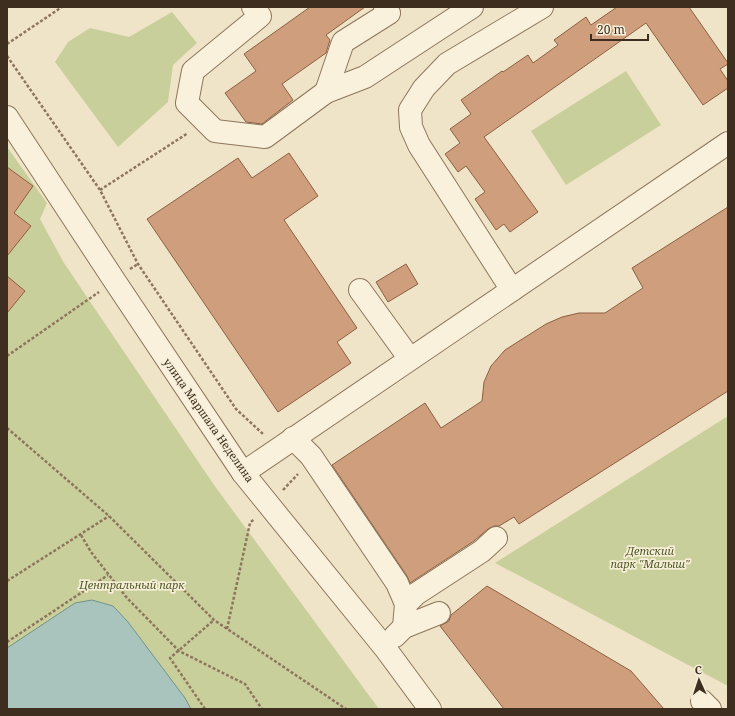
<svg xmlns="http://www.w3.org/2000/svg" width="735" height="716" viewBox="0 0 735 716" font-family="'Noto Serif',serif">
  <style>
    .green { fill: #c9cf9b }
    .water { fill: #a9c4bc; stroke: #6f938a }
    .building { fill: #cf9f7d; stroke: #8d5f41 }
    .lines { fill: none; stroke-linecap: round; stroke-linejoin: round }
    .minor-casing { stroke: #8d765c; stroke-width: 24 }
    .path { stroke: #8d765c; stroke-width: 2.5; stroke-dasharray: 3 2; stroke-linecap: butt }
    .minor { stroke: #faf1dc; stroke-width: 22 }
    .labels { text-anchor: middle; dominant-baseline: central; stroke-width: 3.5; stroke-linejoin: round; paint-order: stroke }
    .street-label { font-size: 11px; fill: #3d2e20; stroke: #f7eed8 }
    .park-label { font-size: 11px; font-style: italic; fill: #4d5a26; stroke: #f7eed8 }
  </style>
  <rect width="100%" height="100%" fill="#f0e4c8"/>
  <g class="green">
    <path d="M 172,12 L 197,43 L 173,65 L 168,102 L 118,147 L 55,62 L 68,42 L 90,28 L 129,37 Z"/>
    <path d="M 626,71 L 661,125 L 566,185 L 531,131 Z"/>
    <path d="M 7,147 L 47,203 L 40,219 L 64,263 L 214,485 L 379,709 L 7,709 Z"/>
    <path d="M 728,416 L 728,686 L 495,563 Z"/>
  </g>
  <path class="water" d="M 92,600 L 113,606 L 128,622 L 185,698 L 191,709 L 7,709 L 7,648 L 75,603 Z"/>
  <g class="building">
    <path d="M 310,7 L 365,7 L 326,35 L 330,40 L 326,53 L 282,84 L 293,100 L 262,124 L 246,122 L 225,93 L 256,71 L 244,54 Z"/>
    <path d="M 617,7 L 689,7 L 728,63 L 728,64 L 720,69 L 728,81 L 728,88 L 703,105 L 646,23 L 484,137 L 538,212 L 510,232 L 504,224 L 496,230 L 475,199 L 485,192 L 466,166 L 458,172 L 445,154 L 460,143 L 450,129 L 471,114 L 461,100 L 502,71 L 503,72 L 528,55 L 533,63 L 558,45 L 554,40 L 586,17 L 591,25 Z"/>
    <path d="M 289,153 L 318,196 L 284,220 L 357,328 L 337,342 L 351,363 L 278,412 L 147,219 L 238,158 L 252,178 Z"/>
    <path d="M 7,167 L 33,186 L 14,213 L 31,226 L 7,256 Z"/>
    <path d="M 728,207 L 728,391 L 519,524 L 514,517 L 499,526 L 494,526 L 488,529 L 474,541 L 410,583 L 407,576 L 332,465 L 425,403 L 441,428 L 482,401 L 484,382 L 491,366 L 505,350 L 546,324 L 562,317 L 579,313 L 605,313 L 643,288 L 632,268 Z"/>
    <path d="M 406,264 L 418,284 L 388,302 L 376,282 Z"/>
    <path d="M 7,276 L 25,291 L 7,313 Z"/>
    <path d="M 487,586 L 631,671 L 664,709 L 504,709 L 440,626 L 449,621 L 451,615 Z"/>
  </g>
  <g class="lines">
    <defs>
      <g id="minor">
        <path d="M 253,7 L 260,16 L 193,71 L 187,103 L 215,131 L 265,137 L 326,92 L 365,77 L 472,7"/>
        <path d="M 326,92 L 343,42 L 389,13 L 385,7"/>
        <path d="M 7,117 L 114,280 L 243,473 L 385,648 L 430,709"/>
        <path d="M 360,290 L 410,359"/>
        <path d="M 512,290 L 419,145 L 411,127 L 410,110 L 424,88 L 447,64 L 542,7"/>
        <path d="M 293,438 L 311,456 L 397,583 L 406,604"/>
        <path d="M 243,473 L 728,143"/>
        <path d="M 404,627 L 406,604 L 416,594 L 482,551 L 496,538"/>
        <path d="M 395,636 L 404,627 L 439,613"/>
        <path d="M 702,701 L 710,709"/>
      </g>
    </defs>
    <use href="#minor" class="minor-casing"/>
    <g class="path">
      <path d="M 7,44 L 62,7"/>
      <path d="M 7,56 L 100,190 L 138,264 L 236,409 L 263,434"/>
      <path d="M 100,190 L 188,133"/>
      <path d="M 130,269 L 138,264"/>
      <path d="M 7,356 L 99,292"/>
      <path d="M 7,428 L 109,516 L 214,620 L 346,709"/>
      <path d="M 283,490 L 298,474"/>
      <path d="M 81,535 L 91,552 L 127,598 L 179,651 L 245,684 L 262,709"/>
      <path d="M 7,581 L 109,516"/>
      <path d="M 227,629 L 250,523 L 254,519"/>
      <path d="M 7,642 L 108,575"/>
      <path d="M 205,709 L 170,658 L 214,620"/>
    </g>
    <use href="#minor" class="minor"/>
  </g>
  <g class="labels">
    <g class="street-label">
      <text transform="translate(209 420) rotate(55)">улица Маршала Неделина</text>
    </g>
    <g class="park-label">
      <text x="650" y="550">Детский<tspan x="650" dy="13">парк "Малыш"</tspan></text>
      <text x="132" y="584">Центральный парк</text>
    </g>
  </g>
  <rect width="735" height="716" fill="none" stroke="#3d2e20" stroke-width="16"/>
  <g transform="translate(699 680) rotate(357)" stroke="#f7eed8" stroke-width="3" paint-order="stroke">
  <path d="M0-3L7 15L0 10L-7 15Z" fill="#3d2e20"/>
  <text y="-6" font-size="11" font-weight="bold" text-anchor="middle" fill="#3d2e20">С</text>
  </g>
  <path d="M591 34v6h57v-6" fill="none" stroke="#3d2e20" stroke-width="2"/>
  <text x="597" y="34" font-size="12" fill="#3d2e20" stroke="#f7eed8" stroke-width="3" paint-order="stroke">20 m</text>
</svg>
